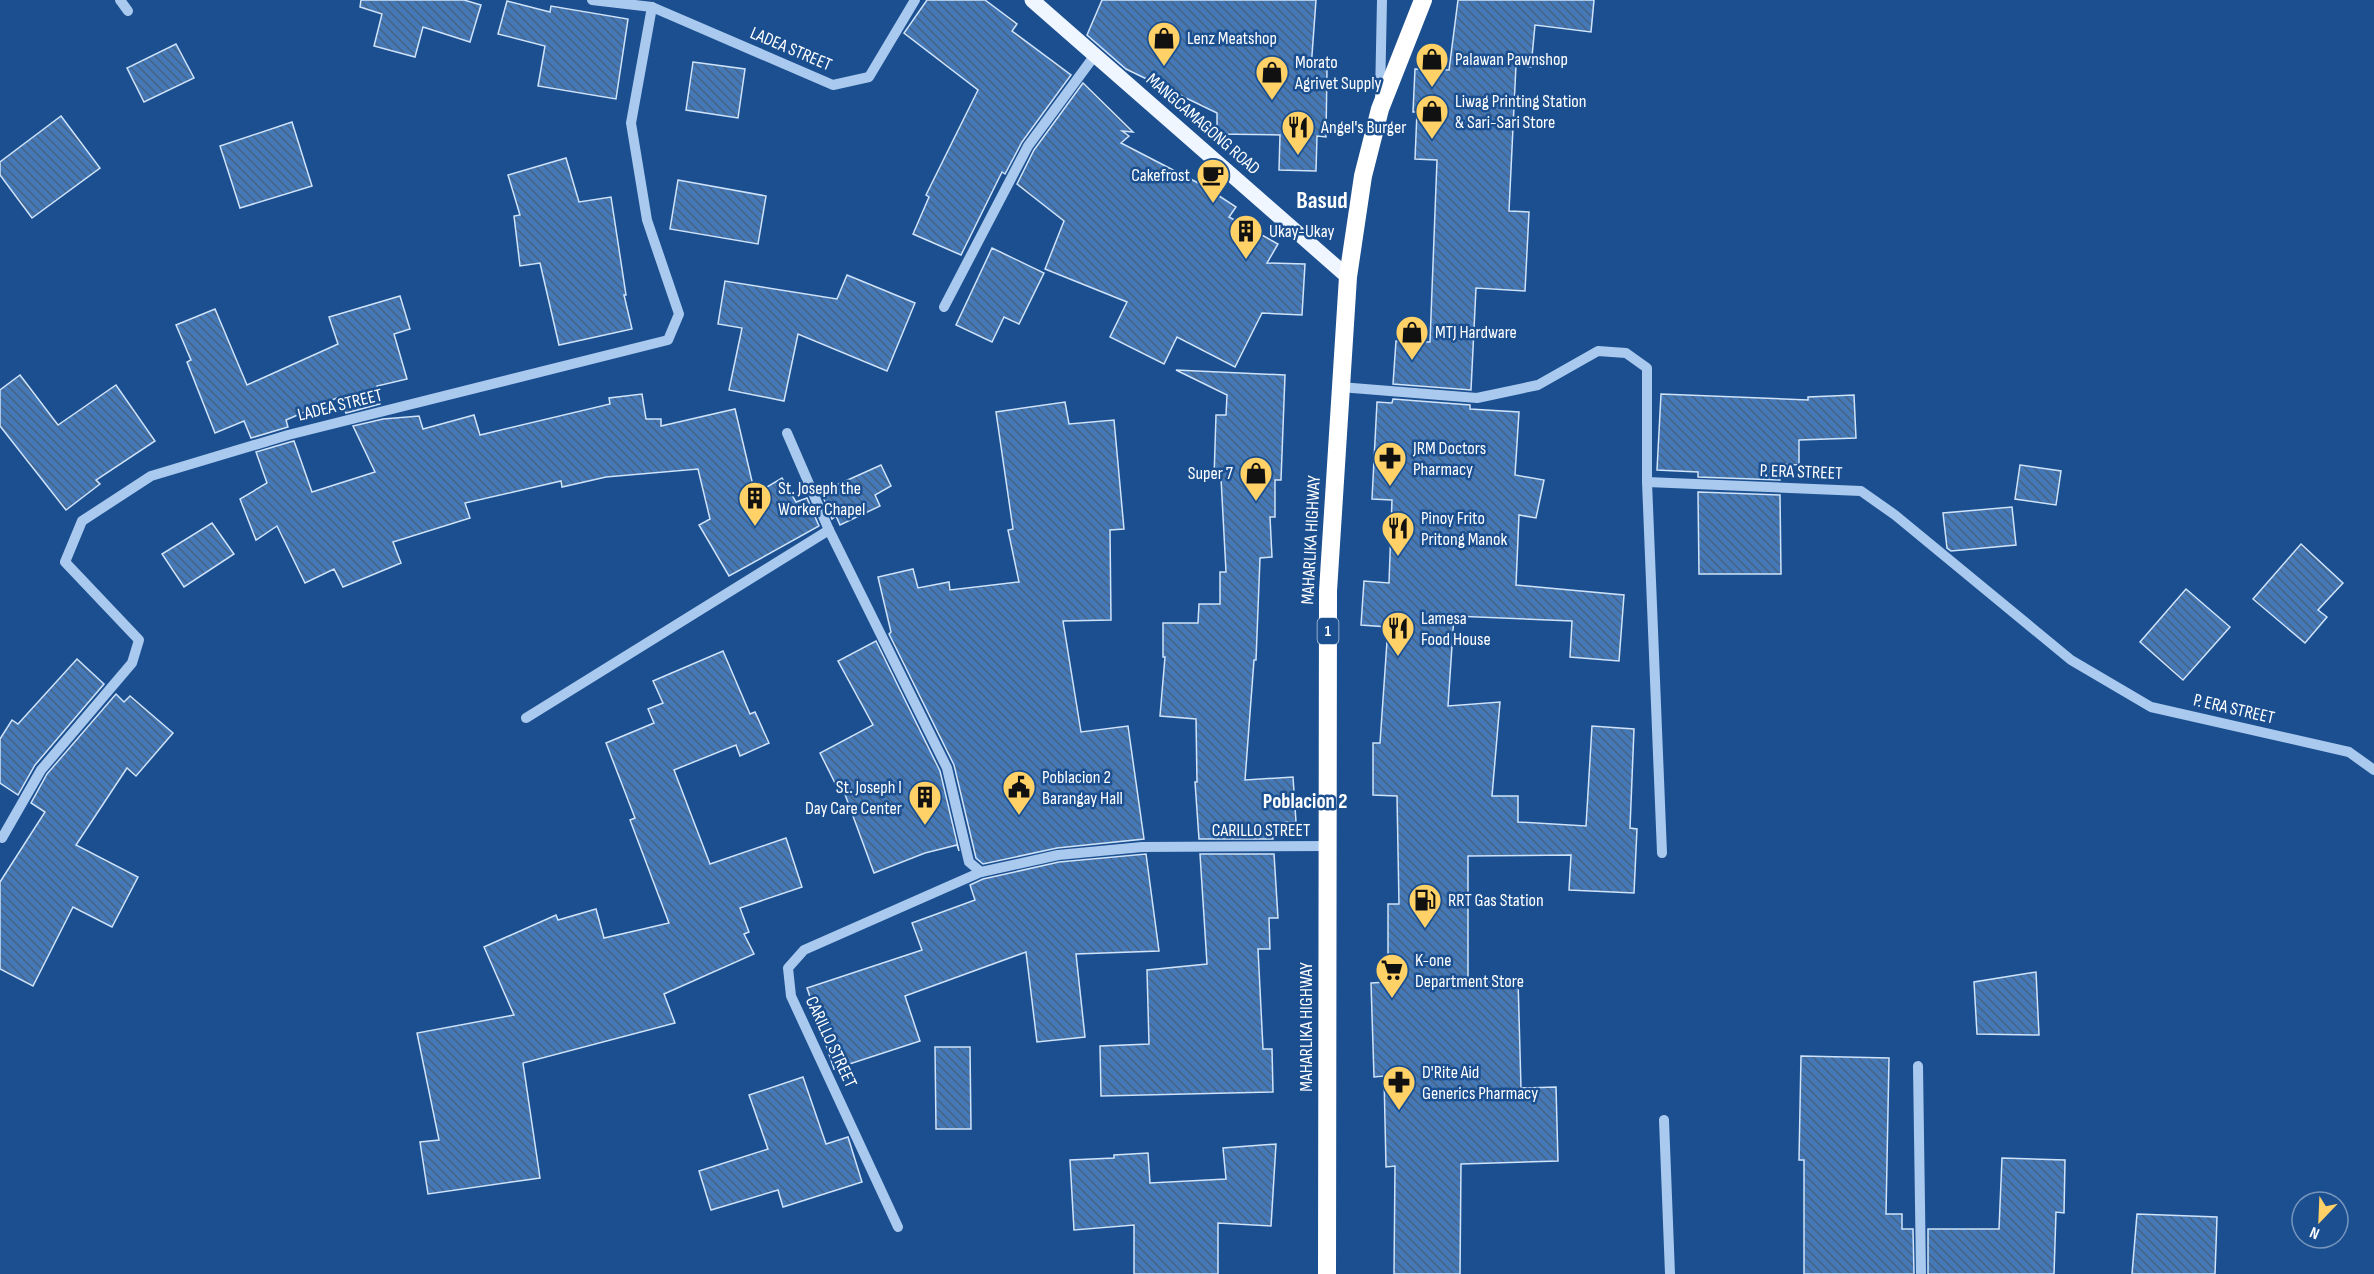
<svg xmlns="http://www.w3.org/2000/svg" width="2374" height="1274" viewBox="0 0 2374 1274" font-family="'Sofia Sans Condensed',sans-serif">
  <style>
    .building { fill: url(#building-back-hatch); stroke: #cfe3fa; stroke-width: 1.5 }
    .lines { fill: none; stroke-linecap: round; stroke-linejoin: round }
    .minor { stroke: #a9c9ee; stroke-width: 10 }
    .major { stroke: #f0f6ff; stroke-width: 15 }
    .highway { stroke: #fff; stroke-width: 18 }
    .labels { text-anchor: middle; dominant-baseline: central; stroke-width: 5; stroke-linejoin: round; paint-order: stroke }
    .shield { fill: #1b4f8f; stroke: #bbcadd; stroke-width: 1.5 }
    .shield-label { font-size: 16px; font-weight: bold; fill: #fff }
    .poi-label { font-size: 18px; fill: #fff; stroke: #1b4f8f; text-anchor: start }
    .street-label { font-size: 18px; fill: #fff; stroke: #1b4f8f }
    .quarter-label { font-size: 21px; font-weight: bold; fill: #fff; stroke: #1b4f8f }
    .district-label { font-size: 24px; font-weight: bold; fill: #fff; stroke: #1b4f8f }
  </style>
  <defs>
    <pattern id="building-back-hatch" width="6" height="6" patternUnits="userSpaceOnUse" patternTransform="scale(1.5)"><rect width="6" height="6" fill="#4478b7"/><path d="M-1 5l2 2M0 0l6 6M5-1l2 2" fill="none" stroke="#486282"/></pattern>
  </defs>
  <rect width="100%" height="100%" fill="#1b4f8f"/>
  <g class="building">
    <path d="M 361,0 L 464,0 L 481,5 L 470,42 L 423,27 L 415,57 L 374,46 L 382,14 L 360,7 Z"/>
    <path d="M 927,0 L 985,0 L 1017,24 L 1012,31 L 1071,75 L 1022,142 L 1005,174 L 1002,172 L 961,255 L 913,234 L 929,197 L 926,195 L 978,90 L 904,33 Z"/>
    <path d="M 1102,0 L 1316,0 L 1311,69 L 1327,69 L 1326,137 L 1317,136 L 1316,171 L 1279,170 L 1280,135 L 1217,134 L 1217,113 L 1126,69 L 1087,35 Z"/>
    <path d="M 1458,0 L 1594,0 L 1591,32 L 1535,25 L 1531,67 L 1516,65 L 1509,211 L 1529,212 L 1525,291 L 1476,288 L 1471,390 L 1393,384 L 1396,341 L 1430,342 L 1437,160 L 1415,159 L 1417,112 L 1413,112 L 1415,69 L 1449,70 Z"/>
    <path d="M 507,1 L 550,12 L 551,6 L 628,19 L 616,99 L 538,86 L 545,46 L 498,34 Z"/>
    <path d="M 176,44 L 194,78 L 144,102 L 127,68 Z"/>
    <path d="M 693,62 L 745,69 L 738,118 L 686,110 Z"/>
    <path d="M 1083,83 L 1133,132 L 1122,131 L 1129,136 L 1121,143 L 1204,186 L 1236,207 L 1229,217 L 1278,244 L 1267,263 L 1305,264 L 1302,315 L 1262,313 L 1235,367 L 1177,337 L 1164,364 L 1110,337 L 1127,302 L 1045,269 L 1064,221 L 1017,184 L 1034,150 Z"/>
    <path d="M 61,116 L 100,168 L 32,218 L 0,175 L 0,162 Z"/>
    <path d="M 292,122 L 312,186 L 240,208 L 220,146 Z"/>
    <path d="M 566,158 L 579,202 L 611,197 L 626,295 L 624,295 L 632,329 L 559,345 L 540,263 L 520,266 L 514,216 L 520,215 L 508,175 Z"/>
    <path d="M 678,180 L 766,196 L 758,244 L 670,229 Z"/>
    <path d="M 992,248 L 1044,273 L 1019,324 L 1004,317 L 992,342 L 956,325 Z"/>
    <path d="M 847,275 L 915,303 L 887,371 L 798,334 L 784,401 L 729,390 L 742,328 L 718,324 L 725,281 L 837,299 Z"/>
    <path d="M 400,296 L 410,329 L 394,334 L 407,379 L 377,386 L 380,404 L 346,413 L 339,397 L 286,420 L 288,427 L 251,438 L 244,421 L 215,433 L 187,362 L 191,360 L 176,325 L 215,309 L 247,385 L 338,344 L 329,317 Z"/>
    <path d="M 1176,370 L 1285,375 L 1281,480 L 1275,480 L 1275,517 L 1270,517 L 1272,557 L 1260,558 L 1256,660 L 1254,660 L 1245,780 L 1293,777 L 1296,822 L 1272,823 L 1273,839 L 1199,839 L 1195,782 L 1197,782 L 1196,719 L 1160,716 L 1165,657 L 1163,657 L 1163,623 L 1198,623 L 1199,604 L 1220,604 L 1220,572 L 1226,572 L 1221,478 L 1214,478 L 1216,415 L 1226,415 L 1227,395 Z"/>
    <path d="M 20,375 L 58,425 L 116,385 L 155,441 L 96,480 L 100,484 L 66,510 L 0,426 L 0,390 Z"/>
    <path d="M 642,394 L 646,419 L 661,419 L 661,426 L 735,409 L 755,494 L 782,478 L 796,502 L 807,498 L 819,526 L 729,576 L 699,525 L 710,519 L 698,469 L 606,477 L 562,487 L 561,481 L 465,503 L 470,518 L 393,542 L 401,563 L 343,587 L 334,569 L 305,583 L 277,526 L 256,540 L 240,499 L 267,483 L 256,452 L 290,442 L 294,441 L 312,492 L 375,472 L 353,426 L 383,419 L 419,416 L 423,429 L 474,415 L 480,435 L 610,404 L 609,398 Z"/>
    <path d="M 1661,394 L 1808,400 L 1808,397 L 1854,395 L 1856,438 L 1799,440 L 1799,465 L 1780,464 L 1780,480 L 1698,477 L 1698,472 L 1657,470 Z"/>
    <path d="M 1393,399 L 1470,405 L 1470,409 L 1519,412 L 1515,475 L 1544,480 L 1536,518 L 1519,515 L 1516,585 L 1624,595 L 1619,661 L 1570,657 L 1572,621 L 1454,616 L 1448,706 L 1500,702 L 1492,796 L 1518,796 L 1518,822 L 1586,826 L 1592,726 L 1634,729 L 1630,828 L 1637,829 L 1634,893 L 1569,890 L 1571,855 L 1468,856 L 1468,980 L 1518,979 L 1521,1088 L 1556,1087 L 1558,1161 L 1461,1164 L 1460,1274 L 1394,1274 L 1395,1166 L 1386,1167 L 1384,1076 L 1374,1077 L 1371,983 L 1388,982 L 1388,904 L 1399,904 L 1397,796 L 1373,795 L 1373,743 L 1380,743 L 1388,627 L 1361,625 L 1364,581 L 1389,583 L 1392,500 L 1372,499 L 1377,402 L 1392,403 Z"/>
    <path d="M 1065,402 L 1069,424 L 1114,420 L 1124,529 L 1110,530 L 1111,620 L 1063,621 L 1081,732 L 1128,726 L 1144,839 L 1057,848 L 983,864 L 976,858 L 954,765 L 889,634 L 891,632 L 878,577 L 913,569 L 918,588 L 949,582 L 950,590 L 1019,582 L 1008,530 L 1013,529 L 996,412 Z"/>
    <path d="M 881,465 L 891,486 L 875,495 L 880,506 L 840,525 L 836,516 L 832,519 L 821,492 Z"/>
    <path d="M 2020,465 L 2061,471 L 2056,505 L 2015,499 Z"/>
    <path d="M 1698,492 L 1780,495 L 1781,574 L 1699,574 Z"/>
    <path d="M 2012,507 L 2016,545 L 1951,551 L 1947,548 L 1943,513 Z"/>
    <path d="M 212,523 L 234,554 L 184,587 L 162,554 Z"/>
    <path d="M 2301,544 L 2343,583 L 2318,610 L 2327,617 L 2305,643 L 2253,599 Z"/>
    <path d="M 2186,589 L 2230,627 L 2183,680 L 2140,642 Z"/>
    <path d="M 876,641 L 940,771 L 959,851 L 957,845 L 925,853 L 874,873 L 843,789 L 839,791 L 820,753 L 873,725 L 838,661 Z"/>
    <path d="M 723,651 L 750,714 L 755,712 L 769,743 L 740,756 L 736,745 L 674,770 L 710,864 L 786,838 L 802,887 L 740,908 L 749,932 L 744,934 L 754,954 L 664,994 L 675,1023 L 523,1063 L 540,1178 L 428,1194 L 420,1142 L 439,1140 L 417,1033 L 514,1015 L 484,947 L 556,915 L 558,920 L 596,909 L 604,938 L 669,923 L 630,820 L 635,818 L 606,743 L 654,723 L 648,709 L 663,703 L 653,681 Z"/>
    <path d="M 77,659 L 104,684 L 35,765 L 18,795 L 0,783 L 0,739 L 12,720 L 18,724 Z"/>
    <path d="M 116,694 L 124,702 L 130,696 L 173,733 L 136,776 L 127,768 L 76,845 L 138,877 L 112,927 L 73,907 L 33,986 L 0,969 L 0,882 L 45,812 L 31,803 L 47,774 Z"/>
    <path d="M 1146,854 L 1159,951 L 1076,954 L 1085,1037 L 1037,1042 L 1026,952 L 905,996 L 920,1041 L 834,1069 L 807,988 L 922,950 L 912,923 L 975,900 L 970,885 L 983,879 L 1059,862 Z"/>
    <path d="M 1200,854 L 1274,854 L 1278,918 L 1269,918 L 1270,949 L 1258,949 L 1263,1049 L 1272,1049 L 1273,1092 L 1101,1096 L 1100,1046 L 1149,1044 L 1147,970 L 1207,964 Z"/>
    <path d="M 2036,972 L 2039,1035 L 1977,1034 L 1974,982 Z"/>
    <path d="M 935,1047 L 970,1047 L 971,1129 L 936,1129 Z"/>
    <path d="M 1801,1056 L 1889,1058 L 1886,1214 L 1902,1214 L 1902,1229 L 1913,1229 L 1914,1274 L 1804,1274 L 1804,1160 L 1799,1160 Z"/>
    <path d="M 803,1077 L 826,1144 L 848,1137 L 862,1182 L 783,1207 L 778,1190 L 711,1210 L 699,1171 L 768,1149 L 749,1095 Z"/>
    <path d="M 1276,1144 L 1271,1226 L 1218,1223 L 1218,1274 L 1134,1274 L 1134,1225 L 1074,1230 L 1070,1160 L 1114,1158 L 1114,1155 L 1148,1153 L 1150,1183 L 1226,1179 L 1223,1148 Z"/>
    <path d="M 2002,1158 L 2065,1160 L 2064,1213 L 2056,1212 L 2054,1274 L 1928,1274 L 1928,1229 L 1999,1229 Z"/>
    <path d="M 2137,1214 L 2217,1217 L 2215,1274 L 2132,1274 Z"/>
  </g>
  <g class="lines">
    <g class="minor">
      <path d="M 120,0 L 128,11"/>
      <path d="M 592,0 L 652,7 L 833,85 L 869,77 L 915,0"/>
      <path d="M 1380,97 L 1382,0"/>
      <path d="M 944,307 L 1028,146 L 1095,55"/>
      <path d="M 1340,387 L 1477,398 L 1538,385 L 1598,351 L 1626,353 L 1647,368 L 1647,482 L 1861,491 L 1895,515 L 2071,660 L 2151,707 L 2349,752 L 2374,770"/>
      <path d="M 787,433 L 829,530 L 947,768 L 969,862 L 981,872"/>
      <path d="M 1647,482 L 1662,853"/>
      <path d="M 526,718 L 829,530"/>
      <path d="M 2,838 L 41,770 L 132,663 L 139,640 L 65,562 L 82,521 L 151,476 L 288,435 L 668,340 L 679,314 L 647,220 L 631,123 L 652,7"/>
      <path d="M 1918,1066 L 1921,1274"/>
      <path d="M 1664,1120 L 1670,1274"/>
      <path d="M 898,1227 L 791,996 L 788,968 L 804,950 L 981,872 L 1058,855 L 1142,847 L 1328,846"/>
    </g>
    <path class="major" d="M 1032,0 L 1348,277"/>
    <path class="highway" d="M 1327,1274 L 1328,591 L 1348,277 L 1363,176 L 1380,109 L 1423,0"/>
  </g>
  <defs>
    <symbol id="shop-pin" viewBox="-11 -11 22 30"><path d="M0 17L-7.5 6A9.5 9.5 0 1 1 7.5 6Z" fill="#ffd166" stroke="#1b4f8f"/><path d="M-5-2.5h2.3a2.7 3.5 0 0 1 5.4 0H5L5.5 6h-11ZM-1.5-2.5h3a1.5 2.3 0 0 0-3 0Z" fill="#111"/></symbol>
    <symbol id="restaurant-pin" viewBox="-11 -11 22 30"><path d="M0 17L-7.5 6A9.5 9.5 0 1 1 7.5 6Z" fill="#ffd166" stroke="#1b4f8f"/><path d="M-5-6h1v4h1v-4h1v4h1v-4h1v5L-1.5 .5V6h-2V.5L-5-1ZM5-6V6H3V1.5H1.5Q1.5-4 5-6Z" fill="#111"/></symbol>
    <symbol id="cafe-pin" viewBox="-11 -11 22 30"><path d="M0 17L-7.5 6A9.5 9.5 0 1 1 7.5 6Z" fill="#ffd166" stroke="#1b4f8f"/><path d="M-5.5-4.5H6V0H3Q3 3.5 0 3.5H-2.5Q-5.5 3.5-5.5 0ZM3-3.2v2h1.7v-2ZM-6 4.5H4V6H-6Z" fill="#111"/></symbol>
    <symbol id="building-pin" viewBox="-11 -11 22 30"><path d="M0 17L-7.5 6A9.5 9.5 0 1 1 7.5 6Z" fill="#ffd166" stroke="#1b4f8f"/><path d="M-4-6H4V6H1V3H-1V6H-4ZM-2.5-4.3h1.7v1.8h-1.7ZM.8-4.3h1.7v1.8H.8ZM-2.5-1h1.7V.8h-1.7ZM.8-1h1.7V.8H.8Z" fill="#111"/></symbol>
    <symbol id="pharmacy-pin" viewBox="-11 -11 22 30"><path d="M0 17L-7.5 6A9.5 9.5 0 1 1 7.5 6Z" fill="#ffd166" stroke="#1b4f8f"/><path d="M-2-6h4v4h4v4h-4v4h-4v-4h-4v-4h4Z" fill="#111"/></symbol>
    <symbol id="civic-pin" viewBox="-11 -11 22 30"><path d="M0 17L-7.5 6A9.5 9.5 0 1 1 7.5 6Z" fill="#ffd166" stroke="#1b4f8f"/><path d="M-.6-6.5H3V-4.5H.6V-3L4-1V1h2V6H-6V1h2V-1L-.6-3ZM-1.2 2.5V6h2.4V2.5Z" fill="#111"/></symbol>
    <symbol id="fuel-pin" viewBox="-11 -11 22 30"><path d="M0 17L-7.5 6A9.5 9.5 0 1 1 7.5 6Z" fill="#ffd166" stroke="#1b4f8f"/><path d="M-5.5-6h7V0h2V4h1.3V-2.5L3-4.5l.8-.8L6-3V5H2.5V1h-1V6h-7ZM-4.2-4.7v3.2H.2V-4.7Z" fill="#111"/></symbol>
    <symbol id="supermarket-pin" viewBox="-11 -11 22 30"><path d="M0 17L-7.5 6A9.5 9.5 0 1 1 7.5 6Z" fill="#ffd166" stroke="#1b4f8f"/><path d="M-6-5.5h2.5l.6 2H6L4.5 2H-2.5L-4.4-4H-6ZM-1.5 3.2a1.3 1.3 0 1 0 .1 0ZM3 3.2a1.3 1.3 0 1 0 .1 0Z" fill="#111"/></symbol>
  </defs>
  <g fill-rule="evenodd">
    <use href="#shop-pin" x="1145" y="19" width="38" height="52"/>
    <use href="#shop-pin" x="1413" y="40" width="38" height="52"/>
    <use href="#shop-pin" x="1253" y="53" width="38" height="52"/>
    <use href="#shop-pin" x="1413" y="92" width="38" height="52"/>
    <use href="#restaurant-pin" x="1279" y="108" width="38" height="52"/>
    <use href="#cafe-pin" x="1194" y="156" width="38" height="52"/>
    <use href="#building-pin" x="1227" y="212" width="38" height="52"/>
    <use href="#shop-pin" x="1393" y="313" width="38" height="52"/>
    <use href="#pharmacy-pin" x="1371" y="439" width="38" height="52"/>
    <use href="#shop-pin" x="1237" y="454" width="38" height="52"/>
    <use href="#building-pin" x="736" y="479" width="38" height="52"/>
    <use href="#restaurant-pin" x="1379" y="509" width="38" height="52"/>
    <use href="#restaurant-pin" x="1379" y="609" width="38" height="52"/>
    <use href="#civic-pin" x="1000" y="768" width="38" height="52"/>
    <use href="#building-pin" x="906" y="778" width="38" height="52"/>
    <use href="#fuel-pin" x="1406" y="881" width="38" height="52"/>
    <use href="#supermarket-pin" x="1373" y="951" width="38" height="52"/>
    <use href="#pharmacy-pin" x="1380" y="1063" width="38" height="52"/>
  </g>
  <g class="labels">
    <rect class="shield" x="1317.5" y="618" width="21" height="26" rx="4.5"/>
    <g class="shield-label">
      <text x="1328" y="631">1</text>
    </g>
    <g class="poi-label">
      <text x="1187" y="38">Lenz Meatshop</text>
      <text x="1455" y="59">Palawan Pawnshop</text>
      <text x="1295" y="62">Morato<tspan x="1295" dy="21">Agrivet Supply</tspan></text>
      <text x="1455" y="101">Liwag Printing Station<tspan x="1455" dy="21">&amp; Sari-Sari Store</tspan></text>
      <text x="1321" y="127">Angel's Burger</text>
      <text x="1190" y="175" text-anchor="end">Cakefrost</text>
      <text x="1269" y="231">Ukay-Ukay</text>
      <text x="1435" y="332">MTJ Hardware</text>
      <text x="1413" y="448">JRM Doctors<tspan x="1413" dy="21">Pharmacy</tspan></text>
      <text x="1233" y="473" text-anchor="end">Super 7</text>
      <text x="778" y="488">St. Joseph the<tspan x="778" dy="21">Worker Chapel</tspan></text>
      <text x="1421" y="518">Pinoy Frito<tspan x="1421" dy="21">Pritong Manok</tspan></text>
      <text x="1421" y="618">Lamesa<tspan x="1421" dy="21">Food House</tspan></text>
      <text x="1042" y="777">Poblacion 2<tspan x="1042" dy="21">Barangay Hall</tspan></text>
      <text x="902" y="787" text-anchor="end">St. Joseph I<tspan x="902" dy="21">Day Care Center</tspan></text>
      <text x="1448" y="900">RRT Gas Station</text>
      <text x="1415" y="960">K-one<tspan x="1415" dy="21">Department Store</tspan></text>
      <text x="1422" y="1072">D'Rite Aid<tspan x="1422" dy="21">Generics Pharmacy</tspan></text>
    </g>
    <g class="street-label">
      <text transform="translate(791 49) rotate(23)">LADEA STREET</text>
      <text transform="translate(1203 124) rotate(41)">MANGCAMAGONG ROAD</text>
      <text transform="translate(340 405) rotate(-14)">LADEA STREET</text>
      <text transform="translate(1801 472) rotate(2)">P. ERA STREET</text>
      <text transform="translate(1311 540) rotate(-87)">MAHARLIKA HIGHWAY</text>
      <text transform="translate(2234 709) rotate(13)">P. ERA STREET</text>
      <text x="1261" y="830">CARILLO STREET</text>
      <text transform="translate(1306 1027) rotate(-90)">MAHARLIKA HIGHWAY</text>
      <text transform="translate(831 1042) rotate(65)">CARILLO STREET</text>
    </g>
    <g class="quarter-label">
      <text x="1305" y="801">Poblacion 2</text>
    </g>
    <g class="district-label">
      <text x="1322" y="200">Basud</text>
    </g>
  </g>
  <g transform="translate(2320 1220) rotate(203)"><circle r="28" fill="#1b4f8f" stroke="#7695bc" stroke-width="1.5"/>
  <path d="M0-4.5L10 22L0 15L-10 22Z" fill="#ffd166"/>
  <text y="-9" font-size="16" font-weight="bold" text-anchor="middle" fill="#ffffff">N</text>
  </g>
</svg>
